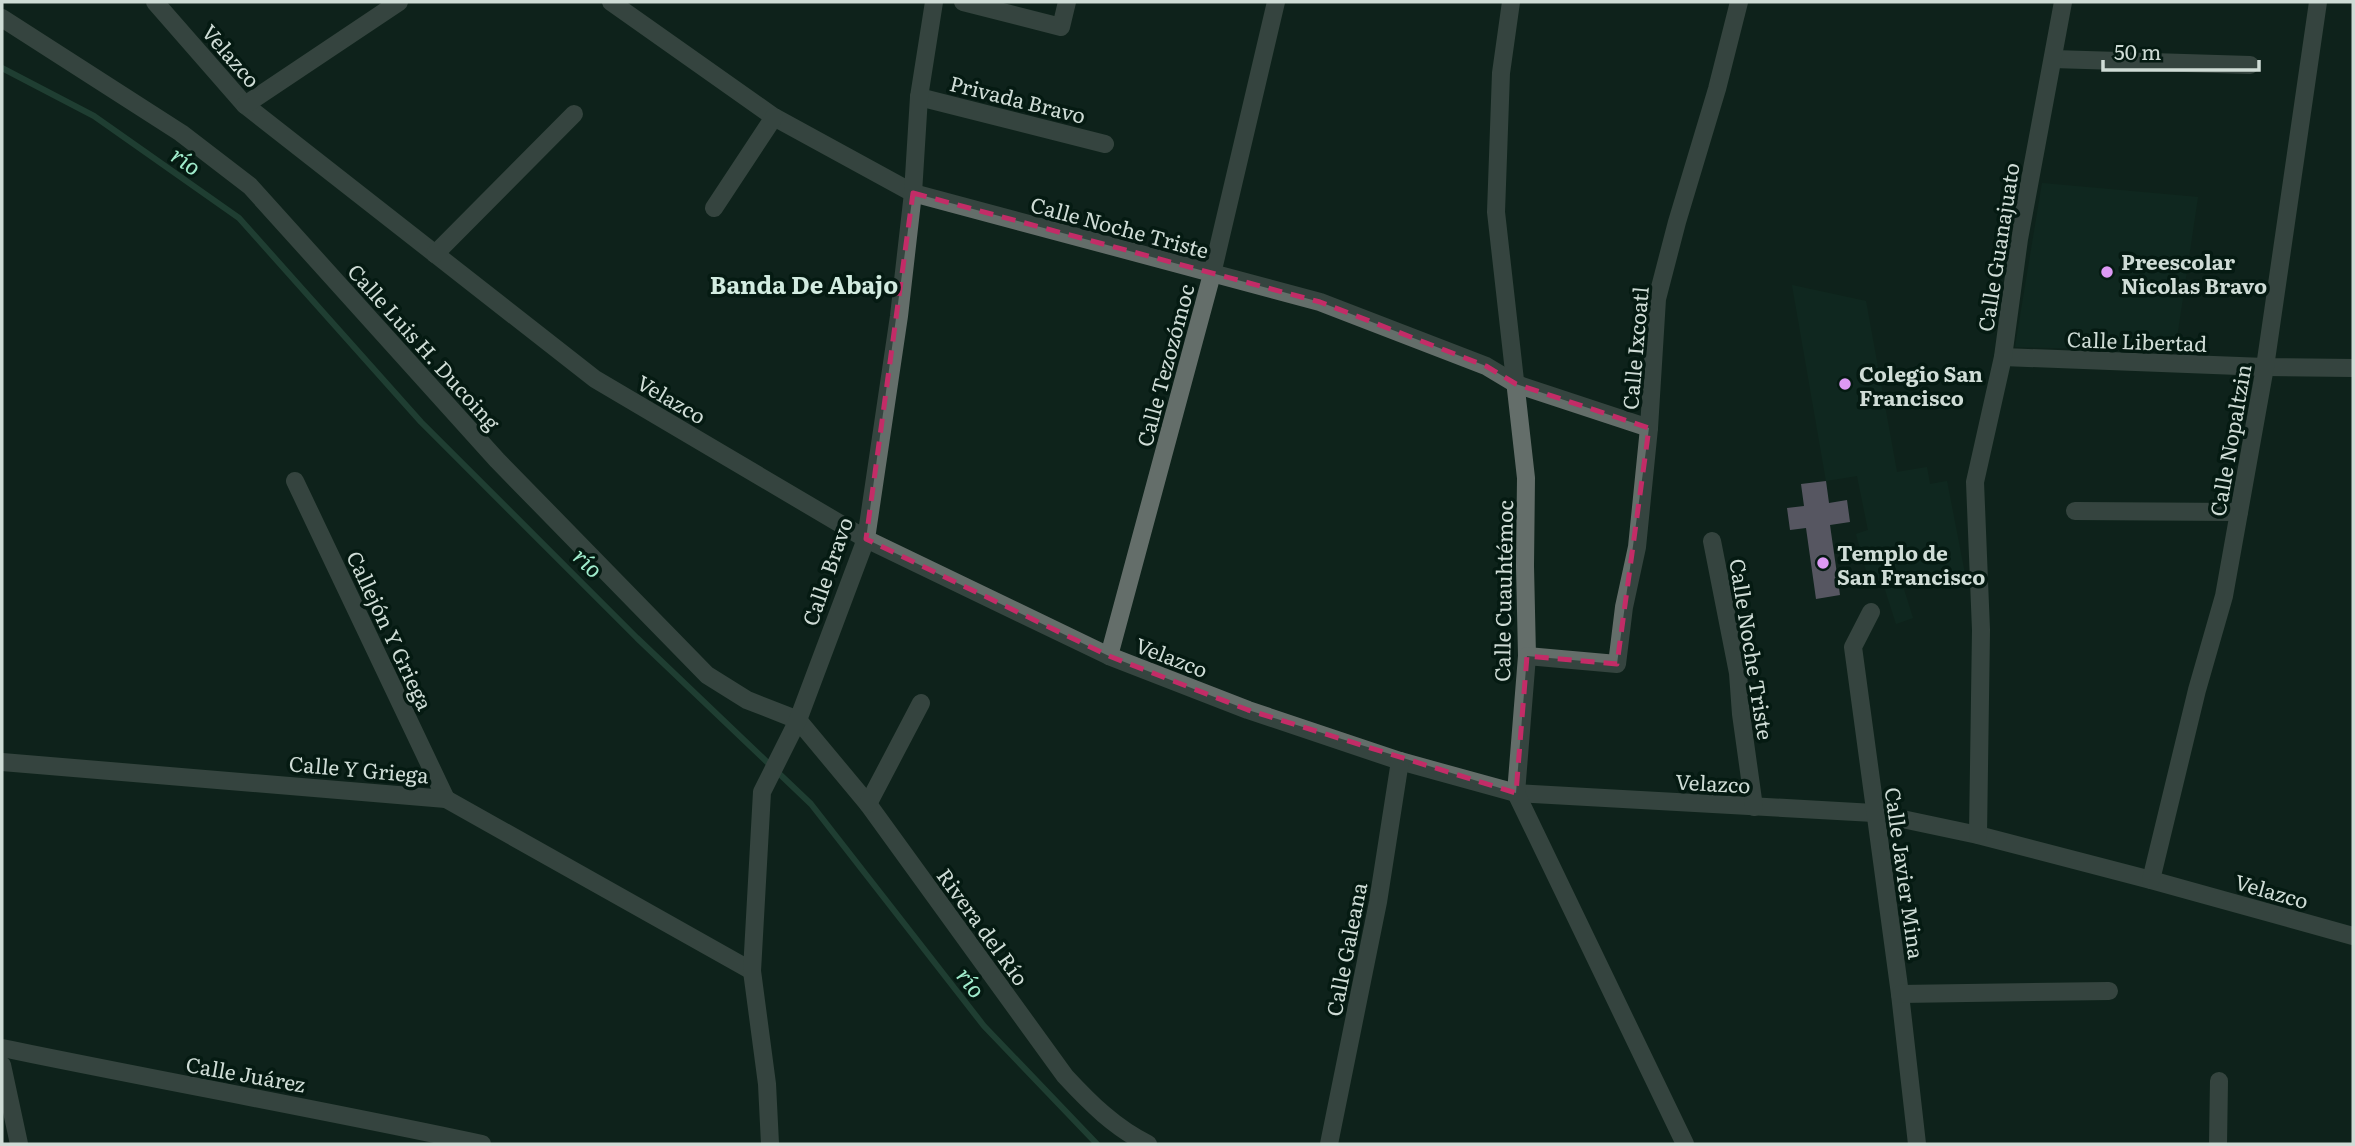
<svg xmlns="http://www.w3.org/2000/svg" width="2355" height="1146" viewBox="0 0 2355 1146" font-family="Literata,serif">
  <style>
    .built { fill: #112e24 }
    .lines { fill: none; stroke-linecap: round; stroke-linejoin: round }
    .stream { stroke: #34604e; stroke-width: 6 }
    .building { fill: #ae94b7 }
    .minor { stroke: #646e6a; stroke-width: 18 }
    .marked { fill: none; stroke: #c32c67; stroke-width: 5; stroke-dasharray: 14 9; stroke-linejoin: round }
    .poi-dot { fill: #dd99f4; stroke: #051a12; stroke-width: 2.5 }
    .labels { text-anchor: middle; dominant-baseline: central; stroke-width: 7; stroke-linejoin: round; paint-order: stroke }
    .street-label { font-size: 21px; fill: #cfdcd6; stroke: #051a12 }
    .poi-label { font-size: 21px; font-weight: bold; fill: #cfdcd6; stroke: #051a12; text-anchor: start }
    .water-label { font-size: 23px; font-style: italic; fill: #a0eccc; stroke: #051a12 }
    .quarter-label { font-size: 24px; font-weight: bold; fill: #d2ebe0; stroke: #051a12 }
  </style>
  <rect width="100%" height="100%" fill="#0e231b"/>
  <g class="built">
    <path d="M 2042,183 L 2198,197 L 2175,351 L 2015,347 Z"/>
    <path d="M 1792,285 L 1866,301 L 1897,472 L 1927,467 L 1930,484 L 1947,481 L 1965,574 L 1902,583 L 1913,618 L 1896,624 L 1881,577 L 1869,581 L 1856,534 L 1868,530 L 1857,476 L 1826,481 Z"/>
  </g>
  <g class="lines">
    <path class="stream" d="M 2,68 L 94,116 L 239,218 L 421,422 L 637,638 L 811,804 L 984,1026 L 1097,1144"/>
  </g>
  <path class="building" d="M 1826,481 L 1829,503 L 1847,500 L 1850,522 L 1830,525 L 1840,595 L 1816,599 L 1806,528 L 1790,530 L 1787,508 L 1804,506 L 1801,484 Z"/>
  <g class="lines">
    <g class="minor">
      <path d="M 155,2 L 245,105 L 595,379 L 866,539 L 1109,656 L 1248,710 L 1400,761 L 1516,793 L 1874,813 L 1978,835 L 2151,880 L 2353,936"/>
      <path d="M 611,2 L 774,117 L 913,193 L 1320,302 L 1486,366 L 1516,384 L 1649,428"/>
      <path d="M 963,2 L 1061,27 L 1067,2"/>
      <path d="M 1511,2 L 1501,73 L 1496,212 L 1526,478 L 1525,566 L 1527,656 L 1516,793 L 1685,1144"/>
      <path d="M 2,18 L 181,133 L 250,186 L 497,460 L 707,675 L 747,700 L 798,720 L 868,804 L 1065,1076 C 1090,1103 1115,1128 1148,1144"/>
      <path d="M 2053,59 L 2250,65"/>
      <path d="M 919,97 L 1105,144"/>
      <path d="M 245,105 L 399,2"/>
      <path d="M 714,208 L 774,117"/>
      <path d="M 435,254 L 574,114"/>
      <path d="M 2003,357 L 2265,367 L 2353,368"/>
      <path d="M 295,481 L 446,799"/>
      <path d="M 2075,511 L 2239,512"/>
      <path d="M 1712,541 L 1738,673 L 1741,714 L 1754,807"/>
      <path d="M 1871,612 L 1853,647 L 1900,994 L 1917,1144"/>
      <path d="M 1109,656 L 1212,274 L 1276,2"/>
      <path d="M 1527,656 L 1617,664 L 1624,607 L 1637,547 L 1649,428 L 1657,299 L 1677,222 L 1717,89 L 1739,2"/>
      <path d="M 2,762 L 446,799 L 752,971"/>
      <path d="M 868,804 L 921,703"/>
      <path d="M 1978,835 L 1981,630 L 1975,482 L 2003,357 L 2019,239 L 2063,2"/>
      <path d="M 2151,880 L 2197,690 L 2224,596 L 2265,367 L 2318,2"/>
      <path d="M 1900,994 L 2109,991"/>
      <path d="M 2,1048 C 162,1081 323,1110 482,1144"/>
      <path d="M 2,1065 L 19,1144"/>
      <path d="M 770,1144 L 767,1084 L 752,971 L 762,792 L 798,720 L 866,539 L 899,316 L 913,193 L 919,97 L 934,2"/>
      <path d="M 1329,1144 L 1378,902 L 1400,761"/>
      <path d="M 2218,1144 L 2219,1081"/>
    </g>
  </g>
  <path d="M0 0H2355V1146H0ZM 913,193 L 1320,302 L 1486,366 L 1516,384 L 1649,428 L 1617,664 L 1527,656 L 1516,793 L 1248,710 L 1109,656 L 866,539 Z" fill="#0e231b" fill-opacity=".55" fill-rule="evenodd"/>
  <path class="marked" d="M 913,193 L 1320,302 L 1486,366 L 1516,384 L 1649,428 L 1617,664 L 1527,656 L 1516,793 L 1248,710 L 1109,656 L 866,539 Z"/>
  <g class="poi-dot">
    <circle cx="2107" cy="272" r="7"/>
    <circle cx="1845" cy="384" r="7"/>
    <circle cx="1823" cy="563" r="7"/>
  </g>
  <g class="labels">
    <g class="street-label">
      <text transform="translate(232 55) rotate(49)">Velazco</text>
      <text transform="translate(1018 98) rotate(14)">Privada Bravo</text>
      <text transform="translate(1120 226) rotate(15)">Calle Noche Triste</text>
      <text transform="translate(1997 247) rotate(-81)">Calle Guanajuato</text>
      <text transform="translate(2137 340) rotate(2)">Calle Libertad</text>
      <text transform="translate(425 346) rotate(48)">Calle Luis H. Ducoing</text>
      <text transform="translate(1634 348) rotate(-85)">Calle Ixcoatl</text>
      <text transform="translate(1164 365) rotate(-75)">Calle Tezozómoc</text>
      <text transform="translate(672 398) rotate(30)">Velazco</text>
      <text transform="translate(2229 440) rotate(-80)">Calle Nopaltzin</text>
      <text transform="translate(826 571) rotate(-71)">Calle Bravo</text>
      <text transform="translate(1502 591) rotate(-89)">Calle Cuauhtémoc</text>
      <text transform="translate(391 630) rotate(65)">Callejón Y Griega</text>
      <text transform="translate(1753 649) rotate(81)">Calle Noche Triste</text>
      <text transform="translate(1172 656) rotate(21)">Velazco</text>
      <text transform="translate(359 768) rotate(5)">Calle Y Griega</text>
      <text transform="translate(1713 782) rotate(3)">Velazco</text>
      <text transform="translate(1906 873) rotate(82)">Calle Javier Mina</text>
      <text transform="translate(2272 890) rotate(16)">Velazco</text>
      <text transform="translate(984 926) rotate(54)">Rivera del Río</text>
      <text transform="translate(1345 949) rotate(-79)">Calle Galeana</text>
      <text transform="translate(246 1073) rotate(10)">Calle Juárez</text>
    </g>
    <g class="poi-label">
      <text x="2121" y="260">Preescolar<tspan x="2121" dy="24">Nicolas Bravo</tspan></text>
      <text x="1859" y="372">Colegio San<tspan x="1859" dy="24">Francisco</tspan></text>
      <text x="1837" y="551">Templo de<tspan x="1837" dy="24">San Francisco</tspan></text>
    </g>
    <g class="water-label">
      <text transform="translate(187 160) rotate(35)">río</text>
      <text transform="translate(589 562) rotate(44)">río</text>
      <text transform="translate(972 982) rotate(52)">río</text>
    </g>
    <g class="quarter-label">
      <text x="804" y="283">Banda De Abajo</text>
    </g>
  </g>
  <rect width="2355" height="1146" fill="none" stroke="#cfdcd6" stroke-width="7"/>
  <path d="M2103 60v10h156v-10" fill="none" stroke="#cfdcd6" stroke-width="3.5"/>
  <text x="2114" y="60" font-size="21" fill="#cfdcd6" stroke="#051a12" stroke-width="5" paint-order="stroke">50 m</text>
</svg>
